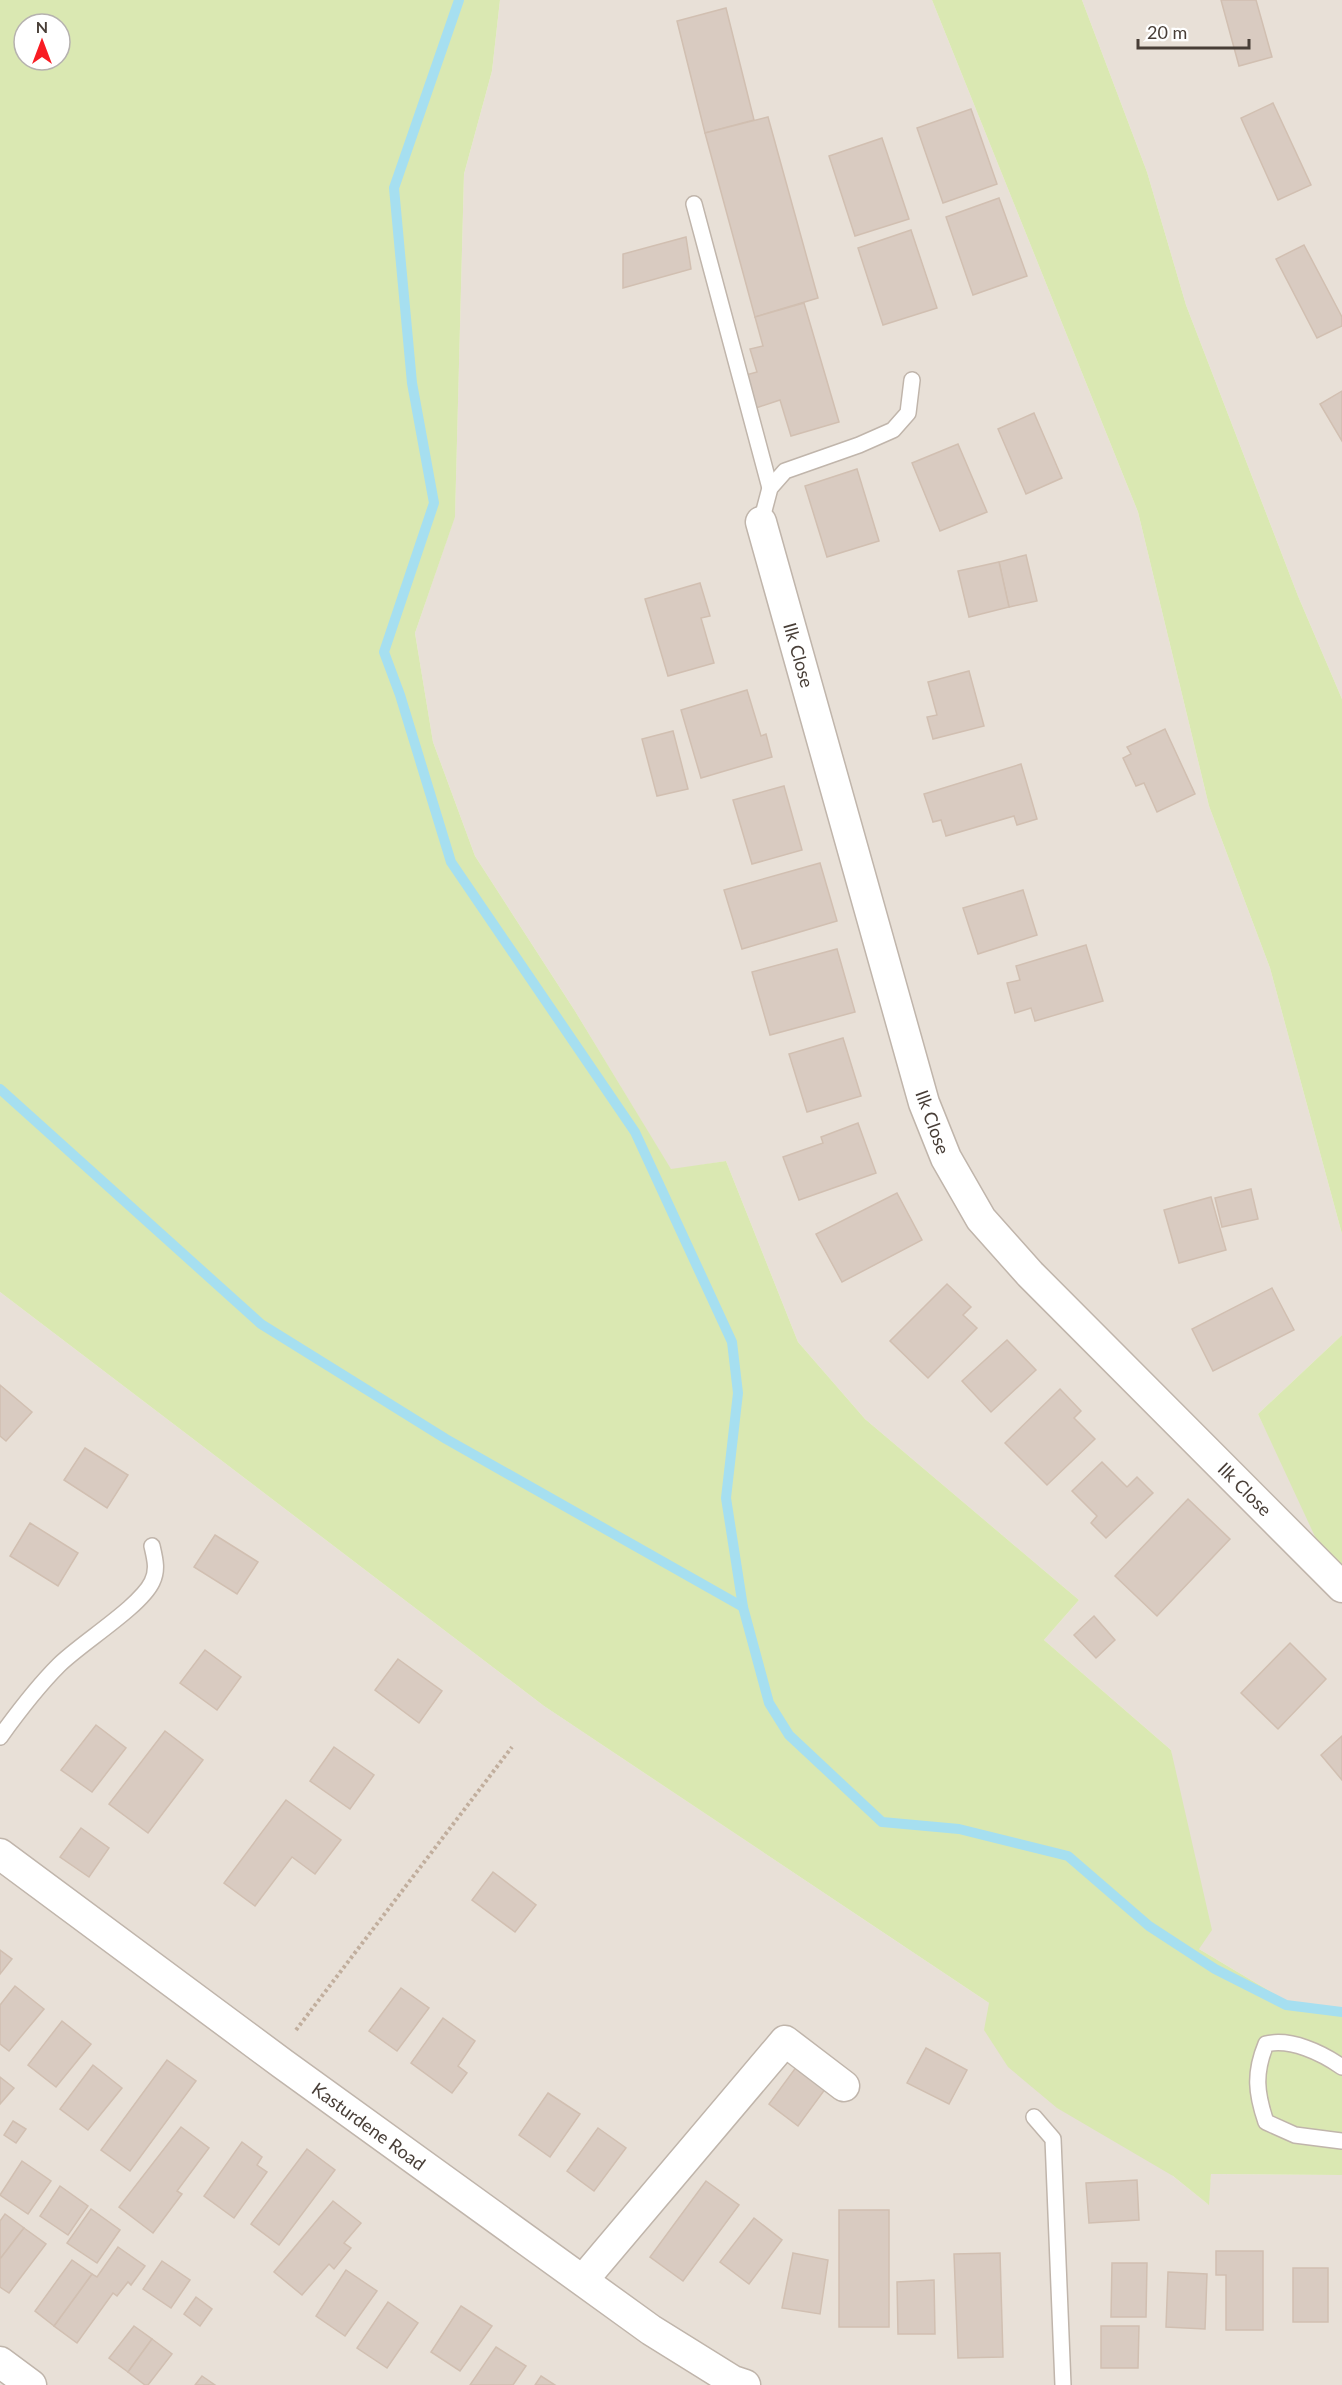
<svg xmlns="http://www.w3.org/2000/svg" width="1342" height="2385" viewBox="0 0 1342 2385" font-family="Lato,sans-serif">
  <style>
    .residential { fill: #e8e0d7 }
    .green { fill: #dae8b2; fill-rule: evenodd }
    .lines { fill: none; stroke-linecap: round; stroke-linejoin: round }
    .stream { stroke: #a6dff0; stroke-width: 10 }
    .building { fill: #d9cbc1; stroke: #d1bfb1; stroke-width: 1.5 }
    .lane-casing { stroke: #c0b5ab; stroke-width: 18 }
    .street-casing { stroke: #c0b5ab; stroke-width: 33 }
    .path { stroke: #c1ae9d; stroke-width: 4; stroke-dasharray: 3 3; stroke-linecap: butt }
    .lane { stroke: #fff; stroke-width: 15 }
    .street { stroke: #fff; stroke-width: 30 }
    .labels { text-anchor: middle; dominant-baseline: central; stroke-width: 4.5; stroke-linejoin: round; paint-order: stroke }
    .street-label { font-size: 18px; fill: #483e37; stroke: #fff }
  </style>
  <rect width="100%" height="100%" fill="#f4efe9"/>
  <g class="residential">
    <path d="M 500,0 L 932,0 L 1138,512 L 1209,806 L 1270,968 L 1342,1234 L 1342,1335 L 1258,1414 L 1342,1583 L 1342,2008 L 1288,2002 L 1199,1949 L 1171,1750 L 1044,1640 L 1079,1600 L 865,1419 L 798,1342 L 726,1161 L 671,1170 L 575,1011 L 475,856 L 433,742 L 415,633 L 455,516 L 464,174 L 492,71 Z"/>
    <path d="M 1082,0 L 1342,0 L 1342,699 L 1298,596 L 1186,305 L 1147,172 Z"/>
    <path d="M 0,1292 L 544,1706 L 989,2003 L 1173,2176 L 1208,2204 L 1211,2174 L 1342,2175 L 1342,2385 L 0,2385 Z"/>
  </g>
  <g class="green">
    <path d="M 0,0 L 500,0 L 492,71 L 464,174 L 455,517 L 415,633 L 433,742 L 475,856 L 575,1011 L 671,1169 L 726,1161 L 798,1342 L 865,1419 L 1079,1600 L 1044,1640 L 1171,1750 L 1212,1930 L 1199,1949 L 1288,2002 L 1342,2008 L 1342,2175 L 1211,2174 L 1209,2205 L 1173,2176 L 1057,2108 L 1008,2067 L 984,2030 L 989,2003 L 544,1706 L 0,1292 ZM 24,24 L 60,24 L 60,60 L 24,60 Z"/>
    <path d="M 932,0 L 1082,0 L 1147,172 L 1186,305 L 1298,596 L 1342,699 L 1342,1234 L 1270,968 L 1209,806 L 1138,512 Z"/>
    <path d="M 1342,1335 L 1342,1583 L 1331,1571 L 1258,1414 Z"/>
  </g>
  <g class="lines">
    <g class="stream">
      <path d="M 459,0 L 394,188 L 412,383 L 434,503 L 384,652 L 400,695 L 451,862 L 635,1132 L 732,1342 L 738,1393 L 726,1498 L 743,1607 L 769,1703 L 789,1735 L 882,1822 L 959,1829 L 1068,1856 L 1149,1926 L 1215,1969 L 1286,2005 L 1342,2012"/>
      <path d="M 0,1089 L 261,1324 L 446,1439 L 743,1607"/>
    </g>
  </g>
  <g class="building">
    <path d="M 1221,0 L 1256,0 L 1272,57 L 1239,66 Z"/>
    <path d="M 726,8 L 754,120 L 705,133 L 677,21 Z"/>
    <path d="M 1273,103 L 1311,185 L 1278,200 L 1241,118 Z"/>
    <path d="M 971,109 L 997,184 L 943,203 L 917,128 Z"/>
    <path d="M 768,117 L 818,298 L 755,317 L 705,133 Z"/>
    <path d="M 882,138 L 909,219 L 855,236 L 829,156 Z"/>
    <path d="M 999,198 L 1027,276 L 973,295 L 946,217 Z"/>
    <path d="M 911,230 L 937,308 L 883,325 L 858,248 Z"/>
    <path d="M 686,237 L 691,269 L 623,288 L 623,254 Z"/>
    <path d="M 1304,245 L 1342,317 L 1342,326 L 1317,338 L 1276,259 Z"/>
    <path d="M 804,303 L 839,422 L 791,436 L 780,400 L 756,408 L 746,375 L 757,372 L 750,349 L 763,346 L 755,317 Z"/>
    <path d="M 1342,391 L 1342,441 L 1320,404 Z"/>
    <path d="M 1034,413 L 1062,478 L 1026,494 L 998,429 Z"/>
    <path d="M 958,444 L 987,512 L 940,531 L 912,463 Z"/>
    <path d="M 857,469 L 879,541 L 827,557 L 805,486 Z"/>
    <path d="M 1026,555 L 1037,601 L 1009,607 L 999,562 Z"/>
    <path d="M 999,562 L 1009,607 L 969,617 L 958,571 Z"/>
    <path d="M 700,583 L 710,616 L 701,618 L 714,663 L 668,676 L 645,599 Z"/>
    <path d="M 969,671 L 984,726 L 933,739 L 927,717 L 937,715 L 928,682 Z"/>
    <path d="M 747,690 L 761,736 L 766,734 L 772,757 L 701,778 L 681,710 Z"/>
    <path d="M 1165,729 L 1195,794 L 1157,812 L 1144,783 L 1136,786 L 1123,758 L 1131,754 L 1127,747 Z"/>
    <path d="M 673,731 L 688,789 L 657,796 L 642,739 Z"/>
    <path d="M 1021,764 L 1037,819 L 1017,825 L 1014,816 L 946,836 L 941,820 L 933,822 L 924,794 Z"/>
    <path d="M 784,786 L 802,850 L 752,864 L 733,800 Z"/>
    <path d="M 820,863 L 837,921 L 742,949 L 724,890 Z"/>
    <path d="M 1023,890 L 1037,935 L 978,954 L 963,908 Z"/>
    <path d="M 1086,945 L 1103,1001 L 1035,1021 L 1031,1008 L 1015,1013 L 1007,983 L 1020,980 L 1016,966 Z"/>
    <path d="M 837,949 L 855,1012 L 770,1035 L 752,972 Z"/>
    <path d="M 843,1038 L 861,1096 L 807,1112 L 789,1054 Z"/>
    <path d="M 858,1123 L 876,1173 L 799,1200 L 783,1157 L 823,1143 L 821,1137 Z"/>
    <path d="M 1251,1189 L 1258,1219 L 1222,1227 L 1215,1198 Z"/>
    <path d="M 897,1193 L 922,1240 L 842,1282 L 816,1234 Z"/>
    <path d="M 1211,1197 L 1226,1250 L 1179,1263 L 1164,1210 Z"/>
    <path d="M 947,1284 L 971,1307 L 963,1315 L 977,1328 L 928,1378 L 890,1341 Z"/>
    <path d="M 1272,1288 L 1294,1330 L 1213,1371 L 1192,1329 Z"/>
    <path d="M 1007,1340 L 1036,1370 L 991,1412 L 962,1381 Z"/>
    <path d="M 0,1385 L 32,1412 L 6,1441 L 0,1436 Z"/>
    <path d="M 1060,1389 L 1081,1411 L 1074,1418 L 1095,1439 L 1047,1485 L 1005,1443 Z"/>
    <path d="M 85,1448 L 128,1475 L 107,1508 L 64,1480 Z"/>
    <path d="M 1102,1462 L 1127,1487 L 1137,1477 L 1153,1493 L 1106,1538 L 1091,1523 L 1097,1516 L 1072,1491 Z"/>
    <path d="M 1188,1499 L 1230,1539 L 1157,1616 L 1115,1576 Z"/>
    <path d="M 30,1523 L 78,1553 L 58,1586 L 10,1556 Z"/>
    <path d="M 215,1535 L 258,1562 L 237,1594 L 194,1567 Z"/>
    <path d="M 1094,1616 L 1115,1640 L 1096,1658 L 1074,1635 Z"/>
    <path d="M 1290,1643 L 1326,1679 L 1278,1729 L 1241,1693 Z"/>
    <path d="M 205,1650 L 241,1677 L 217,1710 L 180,1683 Z"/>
    <path d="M 398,1659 L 442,1691 L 419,1723 L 375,1690 Z"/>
    <path d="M 96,1725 L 126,1748 L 92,1792 L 61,1770 Z"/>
    <path d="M 165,1731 L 203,1760 L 148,1833 L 109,1804 Z"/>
    <path d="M 1342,1736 L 1342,1780 L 1321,1755 Z"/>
    <path d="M 334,1747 L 374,1775 L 350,1809 L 310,1781 Z"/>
    <path d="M 286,1800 L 341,1840 L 315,1874 L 292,1857 L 255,1906 L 224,1883 Z"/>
    <path d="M 81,1828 L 109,1848 L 89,1877 L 60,1857 Z"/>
    <path d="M 493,1872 L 536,1905 L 515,1932 L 472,1900 Z"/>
    <path d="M 0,1950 L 12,1959 L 0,1974 Z"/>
    <path d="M 15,1986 L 44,2009 L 9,2051 L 0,2044 L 0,2005 Z"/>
    <path d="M 401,1988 L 429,2008 L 397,2051 L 369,2031 Z"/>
    <path d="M 443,2018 L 475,2041 L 458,2066 L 467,2073 L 452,2093 L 411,2063 Z"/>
    <path d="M 62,2021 L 91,2044 L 56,2087 L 28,2065 Z"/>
    <path d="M 926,2048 L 967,2070 L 949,2104 L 907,2083 Z"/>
    <path d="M 167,2060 L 196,2081 L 130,2171 L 101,2150 Z"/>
    <path d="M 93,2065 L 122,2088 L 88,2130 L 60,2109 Z"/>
    <path d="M 797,2066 L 826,2088 L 798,2126 L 769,2104 Z"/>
    <path d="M 0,2077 L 14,2088 L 0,2104 Z"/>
    <path d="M 548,2093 L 580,2114 L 550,2157 L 519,2135 Z"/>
    <path d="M 13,2121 L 26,2129 L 16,2143 L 4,2135 Z"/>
    <path d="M 181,2127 L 209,2148 L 177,2191 L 182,2194 L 153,2233 L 119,2207 Z"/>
    <path d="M 598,2128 L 626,2148 L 594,2191 L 567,2171 Z"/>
    <path d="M 242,2142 L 262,2157 L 257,2165 L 267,2172 L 234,2218 L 204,2196 Z"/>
    <path d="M 307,2149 L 335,2170 L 279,2245 L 251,2224 Z"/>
    <path d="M 22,2161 L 51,2181 L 28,2214 L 0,2195 Z"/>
    <path d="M 1137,2180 L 1139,2220 L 1089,2223 L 1086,2183 Z"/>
    <path d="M 706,2181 L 739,2205 L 683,2281 L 650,2257 Z"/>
    <path d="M 60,2186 L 88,2206 L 68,2235 L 40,2216 Z"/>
    <path d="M 333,2201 L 361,2223 L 344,2243 L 351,2248 L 334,2269 L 329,2264 L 302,2295 L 274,2272 Z"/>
    <path d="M 91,2209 L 120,2230 L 97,2263 L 67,2243 Z"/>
    <rect x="839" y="2210" width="50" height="117"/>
    <path d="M 5,2214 L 24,2228 L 0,2259 L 0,2221 Z"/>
    <path d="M 754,2218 L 782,2240 L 749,2284 L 720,2262 Z"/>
    <path d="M 24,2228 L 46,2244 L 9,2293 L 0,2287 L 0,2259 Z"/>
    <path d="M 118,2247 L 145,2266 L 131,2285 L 128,2282 L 117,2296 L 113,2293 L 77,2343 L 54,2326 L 92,2274 L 97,2277 Z"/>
    <path d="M 1216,2251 L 1263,2251 L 1263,2330 L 1226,2330 L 1226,2275 L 1216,2275 Z"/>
    <path d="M 793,2253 L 828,2260 L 820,2314 L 782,2308 Z"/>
    <path d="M 1000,2253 L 1003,2357 L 958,2358 L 954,2254 Z"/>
    <path d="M 72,2260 L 92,2274 L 54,2326 L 35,2311 Z"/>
    <path d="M 162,2261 L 190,2280 L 171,2308 L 143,2289 Z"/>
    <path d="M 1112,2263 L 1147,2263 L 1146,2317 L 1111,2317 Z"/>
    <rect x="1293" y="2268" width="35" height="54"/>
    <path d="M 346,2270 L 377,2291 L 345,2336 L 316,2316 Z"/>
    <path d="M 1168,2272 L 1207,2274 L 1205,2329 L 1166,2327 Z"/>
    <path d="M 934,2280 L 935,2334 L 898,2334 L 897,2282 Z"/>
    <path d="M 196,2297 L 212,2309 L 200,2326 L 184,2314 Z"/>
    <path d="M 388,2302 L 418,2323 L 387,2368 L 357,2348 Z"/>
    <path d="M 461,2306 L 492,2326 L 460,2371 L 431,2352 Z"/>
    <path d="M 134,2326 L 152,2339 L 128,2372 L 109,2358 Z"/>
    <path d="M 1101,2326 L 1139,2326 L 1138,2368 L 1101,2368 Z"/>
    <path d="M 152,2339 L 172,2354 L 148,2385 L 145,2385 L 128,2372 Z"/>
    <path d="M 496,2347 L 526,2366 L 513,2385 L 470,2385 Z"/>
    <path d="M 202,2376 L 215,2385 L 195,2385 Z"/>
    <path d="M 541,2376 L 555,2385 L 535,2385 Z"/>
  </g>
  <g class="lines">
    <defs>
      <g id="lane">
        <path d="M 694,204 L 770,488"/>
        <path d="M 761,522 L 770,488 L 785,471 L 859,445 L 893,430 L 908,413 L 912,380"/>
        <path d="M 0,1737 C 18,1712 37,1687 59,1665 C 81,1643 140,1607 152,1582 C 158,1570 155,1559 152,1546"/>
        <path d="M 1342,2067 C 1322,2053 1291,2038 1266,2044 C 1254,2073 1256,2093 1266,2122 L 1295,2135 L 1342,2141"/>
        <path d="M 1034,2117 L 1053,2139 L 1063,2385"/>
      </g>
      <g id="street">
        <path d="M 761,522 L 924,1103 L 946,1158 L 981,1219 L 1030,1274 L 1342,1587"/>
        <path d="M 0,1854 L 283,2064 L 651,2330 L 733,2381 L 745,2385"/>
        <path d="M 583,2280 L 785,2041 L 844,2086"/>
        <path d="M 0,2362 L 31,2385"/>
      </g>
    </defs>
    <use href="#lane" class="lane-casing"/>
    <use href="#street" class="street-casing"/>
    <path class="path" d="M 296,2030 L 512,1747"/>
    <use href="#lane" class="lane"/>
    <use href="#street" class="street"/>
  </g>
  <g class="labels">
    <g class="street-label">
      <text transform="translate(799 655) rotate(74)">Ilk Close</text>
      <text transform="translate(933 1122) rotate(70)">Ilk Close</text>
      <text transform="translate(1245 1489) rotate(45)">Ilk Close</text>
      <text transform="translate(369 2126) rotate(36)">Kasturdene Road</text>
    </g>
  </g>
  <g transform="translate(42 42)"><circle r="28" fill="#ffffff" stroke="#b6b2af" stroke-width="1.5"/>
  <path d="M0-4.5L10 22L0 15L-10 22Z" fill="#f81c23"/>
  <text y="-9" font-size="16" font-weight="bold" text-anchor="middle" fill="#483e37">N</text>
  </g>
  <path d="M1138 39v9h111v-9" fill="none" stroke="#483e37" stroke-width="3"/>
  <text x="1147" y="39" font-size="18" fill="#483e37" stroke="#ffffff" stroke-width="4.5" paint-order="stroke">20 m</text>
</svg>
